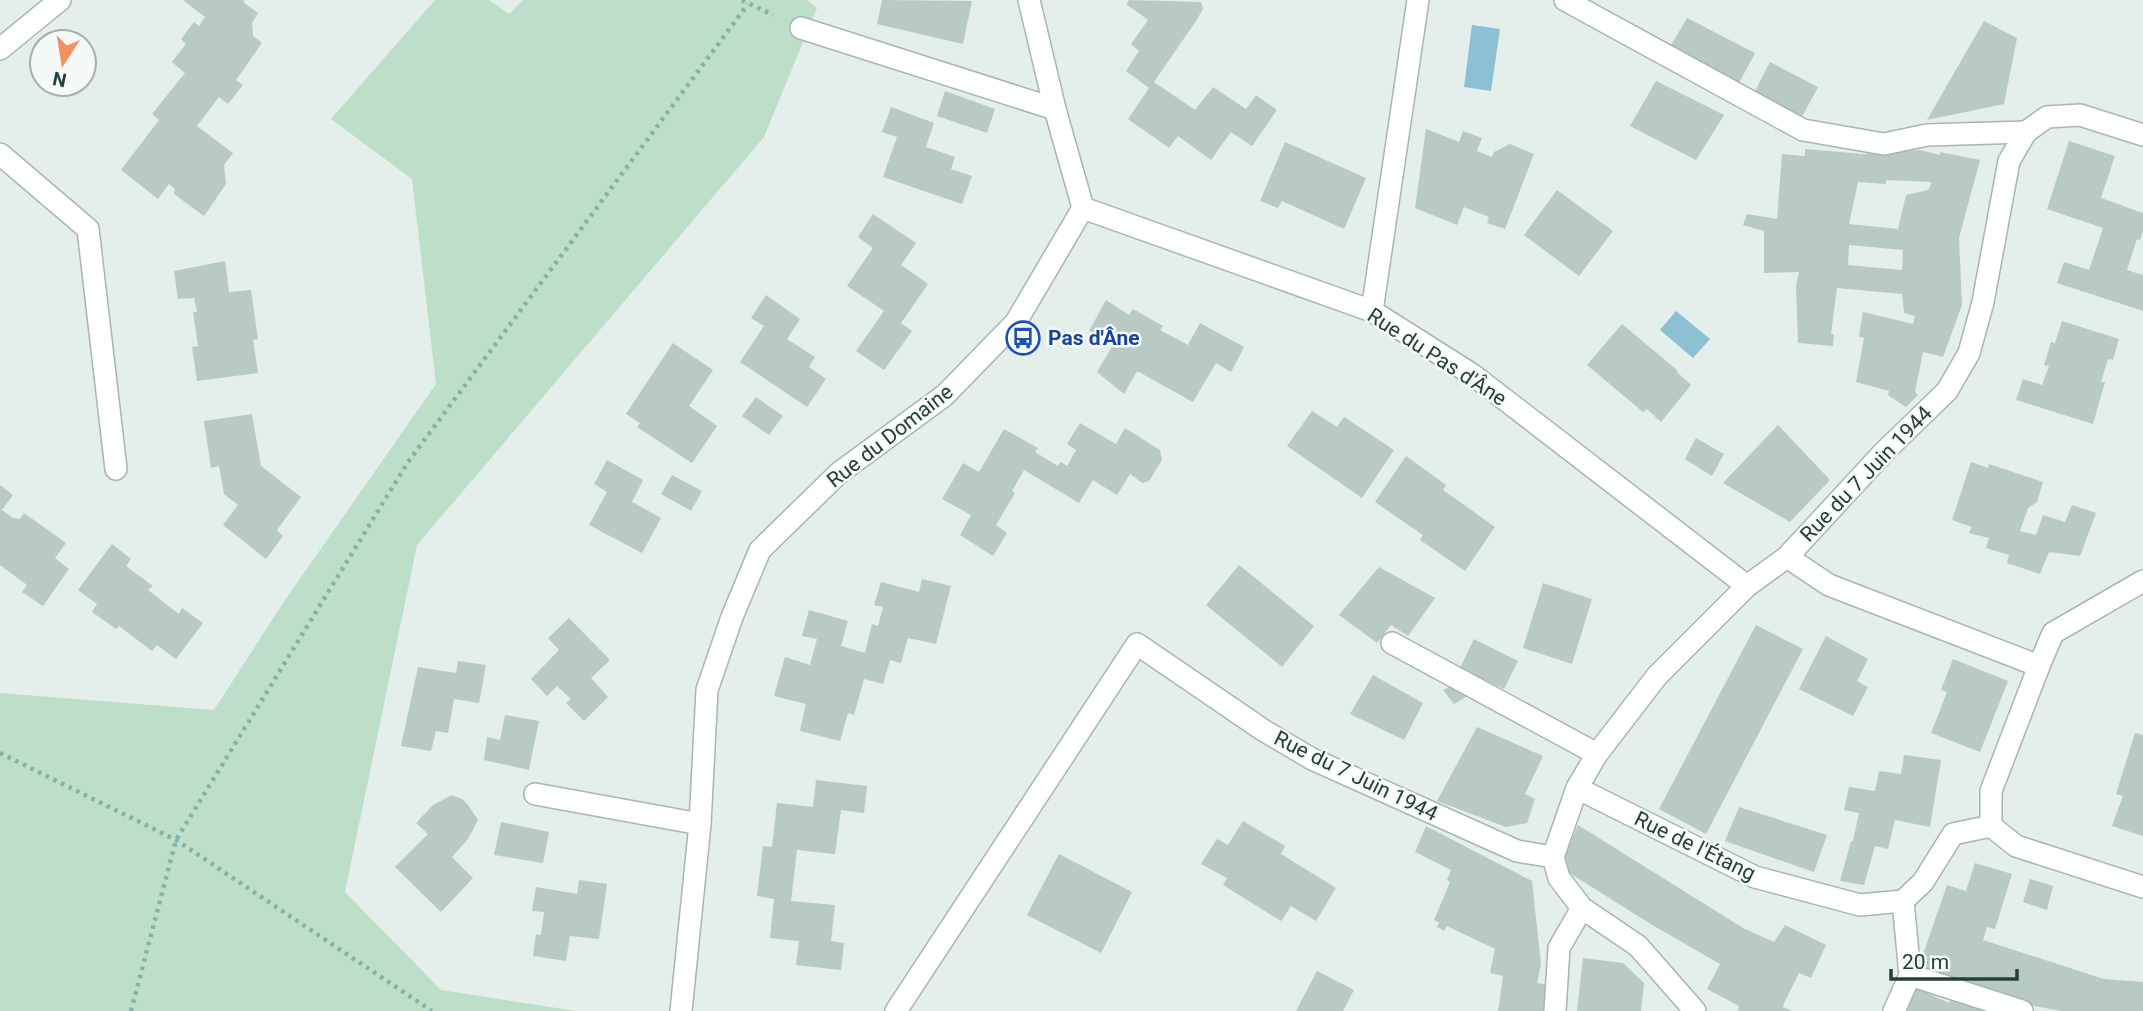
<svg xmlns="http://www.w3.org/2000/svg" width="2143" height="1011" viewBox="0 0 2143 1011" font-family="Roboto,sans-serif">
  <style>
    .green { fill: #bddfca }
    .water { fill: #8cc1d4 }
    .building { fill: #b9c9c4; fill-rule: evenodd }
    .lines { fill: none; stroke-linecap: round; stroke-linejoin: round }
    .minor-casing { stroke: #a6b6b3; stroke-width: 24 }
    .path { stroke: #84b2a8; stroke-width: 4.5; stroke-dasharray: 3.5 5; stroke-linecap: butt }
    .minor { stroke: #fff; stroke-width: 21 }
    .labels { text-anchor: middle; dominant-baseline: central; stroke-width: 5; stroke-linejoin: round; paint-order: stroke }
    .transit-label { font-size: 21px; font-weight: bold; fill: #164399; stroke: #f5faf8; text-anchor: start }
    .street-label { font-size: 21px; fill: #23403b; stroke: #f5faf8 }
  </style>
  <rect width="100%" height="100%" fill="#e4eeeb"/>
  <path class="green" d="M 435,0 L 489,0 L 509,14 L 523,0 L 807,0 L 817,8 L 764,137 L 417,545 L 345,892 L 441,990 L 576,1011 L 0,1011 L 0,693 L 214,710 L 285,600 L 436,384 L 412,179 L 331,119 Z"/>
  <g class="water">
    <path d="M 1472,25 L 1500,29 L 1491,91 L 1464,87 Z"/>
    <path d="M 1676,311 L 1710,339 L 1693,358 L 1660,330 Z"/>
  </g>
  <g class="building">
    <path d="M 183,0 L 245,0 L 243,2 L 258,13 L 252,23 L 253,36 L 262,43 L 236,80 L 243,85 L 228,104 L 219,97 L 197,126 L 233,153 L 224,165 L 226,184 L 204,216 L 174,194 L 175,189 L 169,184 L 158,199 L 121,170 L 159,120 L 152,114 L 185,73 L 172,62 L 186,44 L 181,39 L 194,22 L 199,26 L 205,17 Z"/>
    <path d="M 882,0 L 972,1 L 963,44 L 877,24 Z"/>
    <path d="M 1129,0 L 1201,2 L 1203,9 L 1196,21 L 1154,82 L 1195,110 L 1213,87 L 1246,109 L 1256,95 L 1277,110 L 1252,146 L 1231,132 L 1211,160 L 1178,136 L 1169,148 L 1128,119 L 1149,88 L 1126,71 L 1139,51 L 1131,44 L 1148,20 L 1126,4 Z"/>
    <path d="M 1687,18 L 1755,53 L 1738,85 L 1670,47 Z"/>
    <path d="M 1984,21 L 2017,38 L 2004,104 L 1927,120 Z"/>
    <path d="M 1770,62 L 1818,87 L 1802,117 L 1754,93 Z"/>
    <path d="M 1656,81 L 1724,115 L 1696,160 L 1630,126 Z"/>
    <path d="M 945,91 L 995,109 L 987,133 L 937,116 Z"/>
    <path d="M 891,107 L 934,123 L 926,147 L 955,157 L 951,169 L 972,176 L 962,204 L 883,177 L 897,137 L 882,132 Z"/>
    <path d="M 1426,129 L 1459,142 L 1463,131 L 1482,138 L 1477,151 L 1492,157 L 1494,152 L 1510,144 L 1534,154 L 1505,229 L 1487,223 L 1489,217 L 1464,207 L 1457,225 L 1415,208 Z"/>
    <path d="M 2069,141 L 2115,156 L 2101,198 L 2143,213 L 2143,231 L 2140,240 L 2137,239 L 2127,270 L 2143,275 L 2143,311 L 2057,283 L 2064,262 L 2089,270 L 2103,228 L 2047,209 Z"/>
    <path d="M 1285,142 L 1366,178 L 1344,229 L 1282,201 L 1278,208 L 1260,201 Z"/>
    <path d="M 1805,149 L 1863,154 L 1920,150 L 1940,155 L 1940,152 L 1980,160 L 1959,238 L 1962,305 L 1943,357 L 1923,352 L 1915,392 L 1918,395 L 1906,407 L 1888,395 L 1889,391 L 1856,382 L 1864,338 L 1859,337 L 1863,312 L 1913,324 L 1915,316 L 1904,313 L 1902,294 L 1837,288 L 1831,334 L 1834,334 L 1833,346 L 1798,343 L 1796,286 L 1799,272 L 1764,273 L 1764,231 L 1743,225 L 1747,214 L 1777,219 L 1782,154 L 1805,156 ZM 1886,180 L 1932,182 L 1928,190 L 1906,195 L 1898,229 L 1849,224 L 1858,182 L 1886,184 ZM 1849,245 L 1903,250 L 1902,270 L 1848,265 Z"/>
    <path d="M 1557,190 L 1613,231 L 1579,276 L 1524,235 Z"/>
    <path d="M 873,214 L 916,243 L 901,265 L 928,284 L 901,323 L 912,331 L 884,370 L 856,351 L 884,311 L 847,286 L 873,248 L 858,237 Z"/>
    <path d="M 225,261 L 229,292 L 251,290 L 258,339 L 253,340 L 258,373 L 197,381 L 192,347 L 198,346 L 193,312 L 197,312 L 194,298 L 178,299 L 174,271 Z"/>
    <path d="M 766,295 L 800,319 L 787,339 L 815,357 L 809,367 L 826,379 L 807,407 L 740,362 L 764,326 L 751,318 Z"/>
    <path d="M 1106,300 L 1129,315 L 1133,309 L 1163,326 L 1160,330 L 1188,345 L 1200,323 L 1244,347 L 1231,372 L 1216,363 L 1193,402 L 1137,371 L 1124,394 L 1097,372 L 1113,345 L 1089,331 Z"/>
    <path d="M 2062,321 L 2119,339 L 2113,360 L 2108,359 L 2101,382 L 2105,382 L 2093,424 L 2016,400 L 2023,379 L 2042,385 L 2049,366 L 2044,365 L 2051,342 L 2055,343 Z"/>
    <path d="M 1622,324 L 1677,370 L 1677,372 L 1691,385 L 1661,422 L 1647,409 L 1643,412 L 1587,365 Z"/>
    <path d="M 673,343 L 713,370 L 689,406 L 717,426 L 692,463 L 637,427 L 640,423 L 626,414 Z"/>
    <path d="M 756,397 L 783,416 L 769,435 L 742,416 Z"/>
    <path d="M 1312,411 L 1337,427 L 1344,417 L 1394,450 L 1362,498 L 1287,446 Z"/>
    <path d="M 252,414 L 261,466 L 301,497 L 277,530 L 283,536 L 266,559 L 223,525 L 238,505 L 224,494 L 219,466 L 211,468 L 204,421 Z"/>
    <path d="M 1080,423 L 1116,444 L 1125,428 L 1160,450 L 1162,460 L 1149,481 L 1142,483 L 1130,474 L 1117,495 L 1093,480 L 1079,503 L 1024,470 L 1012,491 L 1015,493 L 996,525 L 1007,533 L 993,556 L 960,535 L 971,515 L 942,499 L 963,463 L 979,472 L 1004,429 L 1038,448 L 1035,452 L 1058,466 L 1061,462 L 1067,466 L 1076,450 L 1067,444 Z"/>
    <path d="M 1778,425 L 1830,480 L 1790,522 L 1723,483 Z"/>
    <path d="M 1696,438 L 1724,454 L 1712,476 L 1685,459 Z"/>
    <path d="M 1406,456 L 1446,485 L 1443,490 L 1495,527 L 1465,571 L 1420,540 L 1423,535 L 1375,502 Z"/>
    <path d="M 607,460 L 643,480 L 632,502 L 661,518 L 642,553 L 589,525 L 607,492 L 594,484 Z"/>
    <path d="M 1971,462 L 1988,468 L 1989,464 L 2043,482 L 2037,502 L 2028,508 L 2020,531 L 2036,535 L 2043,515 L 2065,522 L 2072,505 L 2096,513 L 2080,556 L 2049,552 L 2040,574 L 2007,563 L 2009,555 L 1986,548 L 1989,538 L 1969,533 L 1972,527 L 1952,520 Z"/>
    <path d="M 672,475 L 702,491 L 691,511 L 661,494 Z"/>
    <path d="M 0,485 L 13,495 L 2,510 L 13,518 L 20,519 L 24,513 L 66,543 L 55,558 L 69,569 L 43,606 L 22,592 L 27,585 L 0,565 Z"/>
    <path d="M 112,544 L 131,559 L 126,566 L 153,586 L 148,590 L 179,614 L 182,608 L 203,623 L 176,659 L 157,645 L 152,651 L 119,626 L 116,629 L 92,612 L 97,604 L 78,590 Z"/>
    <path d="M 1239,565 L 1314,626 L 1282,667 L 1206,605 Z"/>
    <path d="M 1379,567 L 1435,598 L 1408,636 L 1391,625 L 1377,643 L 1339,615 Z"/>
    <path d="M 922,579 L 951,586 L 936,644 L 908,638 L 901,663 L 890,660 L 883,684 L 864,679 L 854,715 L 848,713 L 840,741 L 800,731 L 806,704 L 774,696 L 785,657 L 810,665 L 817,639 L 802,636 L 809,610 L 848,621 L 841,646 L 865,653 L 872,624 L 878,626 L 883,607 L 874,605 L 881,582 L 919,592 Z"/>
    <path d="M 1543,583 L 1592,599 L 1572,664 L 1523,648 Z"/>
    <path d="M 569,618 L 610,660 L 591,678 L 608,697 L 584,721 L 566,703 L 571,699 L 557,686 L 547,696 L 531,679 L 559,650 L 548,638 Z"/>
    <path d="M 1756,625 L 1803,649 L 1706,834 L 1659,809 Z"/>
    <path d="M 1826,636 L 1868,659 L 1857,681 L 1868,687 L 1853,716 L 1799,689 Z"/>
    <path d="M 1474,639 L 1518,661 L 1504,689 L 1460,668 Z"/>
    <path d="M 1953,659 L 2008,681 L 1980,752 L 1931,733 L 1947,692 L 1941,690 Z"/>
    <path d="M 458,661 L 486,665 L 479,703 L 454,699 L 448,733 L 436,731 L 431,751 L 401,746 L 418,667 L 456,673 Z"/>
    <path d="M 1373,675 L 1423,703 L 1404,740 L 1350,714 Z"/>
    <path d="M 1451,686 L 1469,695 L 1454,704 L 1443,690 Z"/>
    <path d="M 505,715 L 539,721 L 529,770 L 484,760 L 487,737 L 500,740 Z"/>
    <path d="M 1477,727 L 1543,756 L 1525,794 L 1535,799 L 1527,823 L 1506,827 L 1437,801 Z"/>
    <path d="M 2135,733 L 2143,735 L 2143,836 L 2112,826 L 2123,796 L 2116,794 Z"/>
    <path d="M 1904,755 L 1941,760 L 1930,827 L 1895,820 L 1888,849 L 1875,846 L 1864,885 L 1840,881 L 1851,841 L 1853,841 L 1859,813 L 1844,810 L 1849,787 L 1875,791 L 1879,771 L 1901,774 Z"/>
    <path d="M 816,780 L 867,786 L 864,813 L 841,810 L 835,854 L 797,850 L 791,901 L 835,905 L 831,941 L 844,943 L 841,970 L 796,965 L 799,941 L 770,938 L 774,899 L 757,896 L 763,846 L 772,847 L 777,803 L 813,807 Z"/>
    <path d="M 452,795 L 462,799 L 468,805 L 478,820 L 468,839 L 452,857 L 473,878 L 441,912 L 395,867 L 428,834 L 416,823 L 433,805 Z"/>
    <path d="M 1739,807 L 1827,835 L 1814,872 L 1725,841 Z"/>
    <path d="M 1243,821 L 1285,846 L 1281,854 L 1336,888 L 1316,921 L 1291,906 L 1281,921 L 1223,885 L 1227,878 L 1201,864 L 1217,839 L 1228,845 Z"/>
    <path d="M 501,822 L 549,832 L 543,863 L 494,855 Z"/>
    <path d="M 1578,825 L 1743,928 L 1774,942 L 1785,925 L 1826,945 L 1811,978 L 1799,973 L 1784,1003 L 1783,1007 L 1792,1011 L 1738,1011 L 1739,1006 L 1707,989 L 1720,964 L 1649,923 L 1560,867 Z"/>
    <path d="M 1426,826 L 1532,881 L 1541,964 L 1537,983 L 1549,985 L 1545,1011 L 1498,1011 L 1503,976 L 1490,973 L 1495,949 L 1447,926 L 1444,931 L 1437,927 L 1439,922 L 1434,920 L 1450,882 L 1447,880 L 1451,870 L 1415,852 Z"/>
    <path d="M 1059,854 L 1132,892 L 1101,953 L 1027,915 Z"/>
    <path d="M 1975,863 L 2012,874 L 1995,929 L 1987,927 L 1983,940 L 2104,979 L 2143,982 L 2143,1011 L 2061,1011 L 2034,1006 L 1919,966 L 1947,885 L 1966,891 Z"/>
    <path d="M 2030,879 L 2053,886 L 2047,910 L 2023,902 Z"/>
    <path d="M 579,880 L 607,884 L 599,939 L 570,936 L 566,961 L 533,956 L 536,934 L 541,935 L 544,912 L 532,911 L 536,887 L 577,894 Z"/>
    <path d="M 1583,958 L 1623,963 L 1644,983 L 1641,1011 L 1577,1011 Z"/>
    <path d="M 1317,971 L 1354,990 L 1343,1011 L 1296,1011 Z"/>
    <path d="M 1914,987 L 1949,1003 L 1953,994 L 2002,1011 L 1903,1011 Z"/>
  </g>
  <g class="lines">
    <defs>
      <g id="minor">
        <path d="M 1565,0 L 1803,130 L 1884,144 L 1927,135 L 2026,132"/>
        <path d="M 801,28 L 1055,109"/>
        <path d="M 0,49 L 60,0"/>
        <path d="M 0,154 L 88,229 L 116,469"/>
        <path d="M 1083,208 L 1372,311 L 1473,375 L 1747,586"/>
        <path d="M 1372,311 L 1418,0"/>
        <path d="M 1787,557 L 1829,585 L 2039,666 L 1991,791 L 1991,826 L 2016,846 L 2143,887"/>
        <path d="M 1392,643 L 1597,754"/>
        <path d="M 2039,666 L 2053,633 L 2143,581"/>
        <path d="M 1577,788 L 1755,877 L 1860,905 L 1903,901 L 1923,882 L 1953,834 L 1991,826"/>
        <path d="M 535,794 L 700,824"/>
        <path d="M 1910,975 L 2022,1011"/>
        <path d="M 681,1011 L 700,824 L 707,690 L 732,617 L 760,550 L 839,473 L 945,395 L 1016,322 L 1083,208 L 1055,109 L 1029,0"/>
        <path d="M 896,1011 L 1137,644 L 1263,730 L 1312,759 L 1517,851 L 1553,857"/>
        <path d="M 1555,1011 L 1559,948 L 1582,908"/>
        <path d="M 1695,1011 L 1638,946 L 1582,908 L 1559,878 L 1553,857 L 1577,788 L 1597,754 L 1657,676 L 1747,586 L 1787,557 L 1885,451 L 1947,391 L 1969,353 L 1983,302 L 2009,161 L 2026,132 L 2047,117 L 2080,115 L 2143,135"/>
        <path d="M 1894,1011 L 1910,975 L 1903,901"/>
      </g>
    </defs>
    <use href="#minor" class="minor-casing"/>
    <g class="path">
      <path d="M 742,0 L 773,15"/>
      <path d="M 0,753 L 176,840 L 432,1011"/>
      <path d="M 131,1011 L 176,840 L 408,462 L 748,4"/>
    </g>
    <use href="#minor" class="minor"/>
  </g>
  <defs>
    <symbol id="bus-ring" viewBox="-11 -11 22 22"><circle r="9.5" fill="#f5faf8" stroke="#1a4fb4" stroke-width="1.5"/><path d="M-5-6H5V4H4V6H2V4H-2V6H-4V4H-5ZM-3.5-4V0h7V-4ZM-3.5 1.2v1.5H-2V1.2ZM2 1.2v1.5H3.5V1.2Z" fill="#1a4fb4"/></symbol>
  </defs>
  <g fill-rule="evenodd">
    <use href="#bus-ring" x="1004" y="319" width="38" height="38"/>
  </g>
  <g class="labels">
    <g class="transit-label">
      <text x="1048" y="338">Pas d'Âne</text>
    </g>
    <g class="street-label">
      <text transform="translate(1437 357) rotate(33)">Rue du Pas d'Âne</text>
      <text transform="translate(890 436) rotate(-38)">Rue du Domaine</text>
      <text transform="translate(1866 474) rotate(-46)">Rue du 7 Juin 1944</text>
      <text transform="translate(1356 776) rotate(26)">Rue du 7 Juin 1944</text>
      <text transform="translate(1695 846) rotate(26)">Rue de l'Étang</text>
    </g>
  </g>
  <g transform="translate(63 63) rotate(192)"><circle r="33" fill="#f5faf8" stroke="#a1b0ac" stroke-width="2"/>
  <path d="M0-5L12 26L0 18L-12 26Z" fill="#f5915c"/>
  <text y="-10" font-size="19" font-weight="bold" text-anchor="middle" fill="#23403b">N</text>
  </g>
  <path d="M1891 969v10h126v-10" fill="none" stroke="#23403b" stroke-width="3.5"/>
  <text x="1902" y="969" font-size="21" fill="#23403b" stroke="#f5faf8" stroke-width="5" paint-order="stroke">20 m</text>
</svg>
